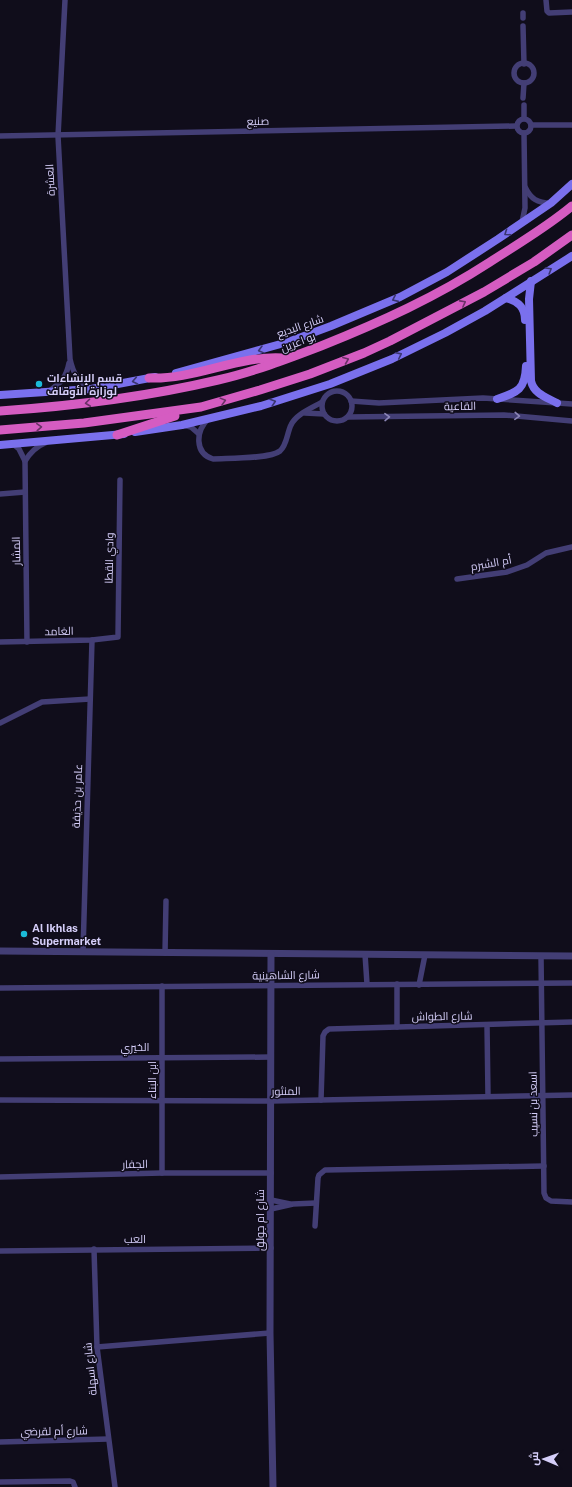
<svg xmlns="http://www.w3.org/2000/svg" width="572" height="1487" viewBox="0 0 572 1487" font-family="'Public Sans',Cairo,sans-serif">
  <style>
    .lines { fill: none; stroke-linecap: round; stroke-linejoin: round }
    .minor { stroke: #433e75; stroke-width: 5.5 }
    .tertiary { stroke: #433e75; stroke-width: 7 }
    .secondary { stroke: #7a70ed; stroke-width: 8 }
    .trunk { stroke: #d55cc1; stroke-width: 9 }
    .oneway { stroke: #3a356f }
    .oneway2 { stroke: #693166 }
    .oneway3 { stroke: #8c86b7 }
    .poi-dot { fill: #1bbbd8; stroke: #100d1b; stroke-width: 1.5 }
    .labels { text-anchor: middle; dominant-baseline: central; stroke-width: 3; stroke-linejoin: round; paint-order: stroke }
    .street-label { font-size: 11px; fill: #d5cef9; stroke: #100d1b }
    .poi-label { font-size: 11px; font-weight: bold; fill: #d5cef9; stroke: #100d1b; text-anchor: start }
  </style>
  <rect width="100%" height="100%" fill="#100d1b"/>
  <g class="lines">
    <g class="minor">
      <path d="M 65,0 L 58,136 L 70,359 C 73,373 78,382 91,389"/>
      <path d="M 546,0 L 547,11 L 549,13 L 572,12"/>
      <path d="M 523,18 L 523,13"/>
      <path d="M 523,26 L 524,64"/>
      <circle cx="524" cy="73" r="10"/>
      <path d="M 523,98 L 524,83"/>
      <path d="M 524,105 L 524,118"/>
      <circle cx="524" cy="126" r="7"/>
      <path d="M 531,125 L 572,125"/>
      <path d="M 0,136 L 516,126"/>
      <path d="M 525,187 C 531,199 537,203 551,203"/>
      <path d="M 522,222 L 525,208 L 524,133"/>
      <circle cx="337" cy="406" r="15"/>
      <path d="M 48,392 C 60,383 66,379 69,363"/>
      <path d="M 351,401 L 379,403 L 483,398 L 572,404"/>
      <path d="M 305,413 L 324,414"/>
      <path d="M 348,417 L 504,415 L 572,421"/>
      <path d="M 208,419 C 196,431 194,453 213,459 C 228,458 270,459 280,451 C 287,445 287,433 291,425 C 296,414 312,408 322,402"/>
      <path d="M 184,425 L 191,427 L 199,434"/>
      <path d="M 13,444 L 19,449 L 25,461 L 27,642"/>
      <path d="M 25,461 C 30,453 35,447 45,443"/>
      <path d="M 0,494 L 25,492"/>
      <path d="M 457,579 L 507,572 L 527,565 L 546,553 L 572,547"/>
      <path d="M 0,642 L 92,640 L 118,637 L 120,480"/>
      <path d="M 0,723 L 42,702 L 90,699"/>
      <path d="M 83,952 L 92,640"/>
      <path d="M 165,953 L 166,901"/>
      <path d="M 365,954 L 367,984"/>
      <path d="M 541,956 L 544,1193 L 546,1198 L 551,1201 L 572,1202"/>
      <path d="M 397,984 L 397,1027"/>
      <path d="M 419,985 L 425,955"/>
      <path d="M 162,986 L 162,1173"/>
      <path d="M 0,988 L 572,983"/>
      <path d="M 487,1025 L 488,1096"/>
      <path d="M 0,1059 L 271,1057"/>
      <path d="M 0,1100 L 271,1101 L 572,1095"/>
      <path d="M 321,1100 L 323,1036 L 325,1032 L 329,1029 L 572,1022"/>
      <path d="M 0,1177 L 162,1173 L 271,1173"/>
      <path d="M 271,1200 L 290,1204"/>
      <path d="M 271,1209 L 293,1204 L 316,1203"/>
      <path d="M 315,1226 L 318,1178 L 319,1175 L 325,1170 L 544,1166"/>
      <path d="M 94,1249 L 97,1347 L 115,1487"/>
      <path d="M 0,1251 L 271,1248"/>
      <path d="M 97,1347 L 270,1333"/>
      <path d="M 0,1442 L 108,1439"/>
      <path d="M 0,1482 L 70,1481 L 73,1482 L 75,1487"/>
    </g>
    <g class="tertiary">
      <path d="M 0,951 L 572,956"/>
      <path d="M 271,954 L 270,1333 L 273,1487"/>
    </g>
    <g class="secondary">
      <path d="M 531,281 L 529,299 L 531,381 C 534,394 546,397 557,403"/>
      <path d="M 506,298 C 518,301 525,307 525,320"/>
      <path d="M 176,373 L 288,342 L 331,326 L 400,297 L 447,272 L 498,239 L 551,203 L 572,184"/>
      <path d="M 0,395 L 91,389 L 155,377"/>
      <path d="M 497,399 C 518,392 525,390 526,366"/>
      <path d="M 135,432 L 182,425 L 261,406 L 330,384 L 392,359 L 445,333 L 485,311 L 572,256"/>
      <path d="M 0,445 L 124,434"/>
    </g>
    <g class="trunk">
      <path d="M 149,378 C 195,380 238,355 283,358"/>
      <path d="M 0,411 C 74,406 146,397 218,380 C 253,372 287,359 321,346 C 381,322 436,297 490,262 C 518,244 547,227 572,206"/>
      <path d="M 0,430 L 84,423 L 201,407 L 260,390 L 310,374 L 364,353 L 390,341 L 484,292 L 534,262 L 572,235"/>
      <path d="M 117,435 L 175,416"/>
    </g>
  </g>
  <defs><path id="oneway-chevron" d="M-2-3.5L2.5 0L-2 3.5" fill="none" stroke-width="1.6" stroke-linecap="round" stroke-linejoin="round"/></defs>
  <g class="oneway">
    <use href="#oneway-chevron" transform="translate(507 233) rotate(145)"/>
    <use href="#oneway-chevron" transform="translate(549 270) rotate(-31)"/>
    <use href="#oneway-chevron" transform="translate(395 299) rotate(156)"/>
    <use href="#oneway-chevron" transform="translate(261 350) rotate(165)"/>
    <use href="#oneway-chevron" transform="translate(399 355) rotate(-26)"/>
    <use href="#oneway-chevron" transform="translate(135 381) rotate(169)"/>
    <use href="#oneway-chevron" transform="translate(273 402) rotate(-18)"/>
  </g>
  <g class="oneway2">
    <use href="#oneway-chevron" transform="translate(463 303) rotate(-28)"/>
    <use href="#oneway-chevron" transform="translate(346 360) rotate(-22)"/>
    <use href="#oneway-chevron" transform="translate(223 401) rotate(-15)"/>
    <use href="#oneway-chevron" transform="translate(88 403) rotate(173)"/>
    <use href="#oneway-chevron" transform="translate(39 427) rotate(-4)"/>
  </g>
  <g class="oneway3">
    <use href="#oneway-chevron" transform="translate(517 416) rotate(3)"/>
    <use href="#oneway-chevron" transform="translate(387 417) rotate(-1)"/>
  </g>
  <g class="poi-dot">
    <circle cx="39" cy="384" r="4"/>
    <circle cx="24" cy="934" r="4"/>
  </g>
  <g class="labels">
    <g class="street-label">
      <text transform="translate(258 121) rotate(-1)">صنيع</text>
      <text transform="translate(50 180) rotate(-93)">العشرة</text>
      <text transform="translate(300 326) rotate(-19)">شارع البديع</text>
      <text transform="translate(298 342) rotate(-21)">بو اعرين</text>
      <text transform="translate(460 406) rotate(-1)">القاعية</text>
      <text transform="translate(16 551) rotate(-91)">المشار</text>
      <text transform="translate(109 558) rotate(-89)">وادي القطا</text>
      <text transform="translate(491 563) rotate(-10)">أم الشبرم</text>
      <text transform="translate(59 631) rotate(-1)">الغامد</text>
      <text transform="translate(77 796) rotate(-88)">عامر بن حذيفة</text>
      <text transform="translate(286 975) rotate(-1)">شارع الشاهينية</text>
      <text transform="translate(442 1016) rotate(-1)">شارع الطواش</text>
      <text x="135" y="1047">الخيري</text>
      <text transform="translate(152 1080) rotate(-90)">ابن البناء</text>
      <text transform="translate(286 1091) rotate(-1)">المنثور</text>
      <text transform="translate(533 1104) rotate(-91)">اسعد بن نسيب</text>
      <text transform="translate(135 1164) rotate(-1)">الجفار</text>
      <text transform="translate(260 1220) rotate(-90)">شارع ام جولق</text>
      <text x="135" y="1239">العب</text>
      <text transform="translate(90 1369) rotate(-96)">شارع اسهلة</text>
      <text transform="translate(54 1431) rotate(-1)">شارع أم لقرضي</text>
    </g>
    <g class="poi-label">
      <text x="47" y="378">قسم الإنشاءات<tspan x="47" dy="13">لوزارة الأوقاف</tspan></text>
      <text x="32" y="928">Al Ikhlas<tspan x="32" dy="13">Supermarket</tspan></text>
    </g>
  </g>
  <g transform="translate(544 1459) rotate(272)" stroke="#100d1b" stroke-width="3" paint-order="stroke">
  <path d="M0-3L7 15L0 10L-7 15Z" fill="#d5cef9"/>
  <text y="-6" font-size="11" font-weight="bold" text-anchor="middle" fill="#d5cef9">ش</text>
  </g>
</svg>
